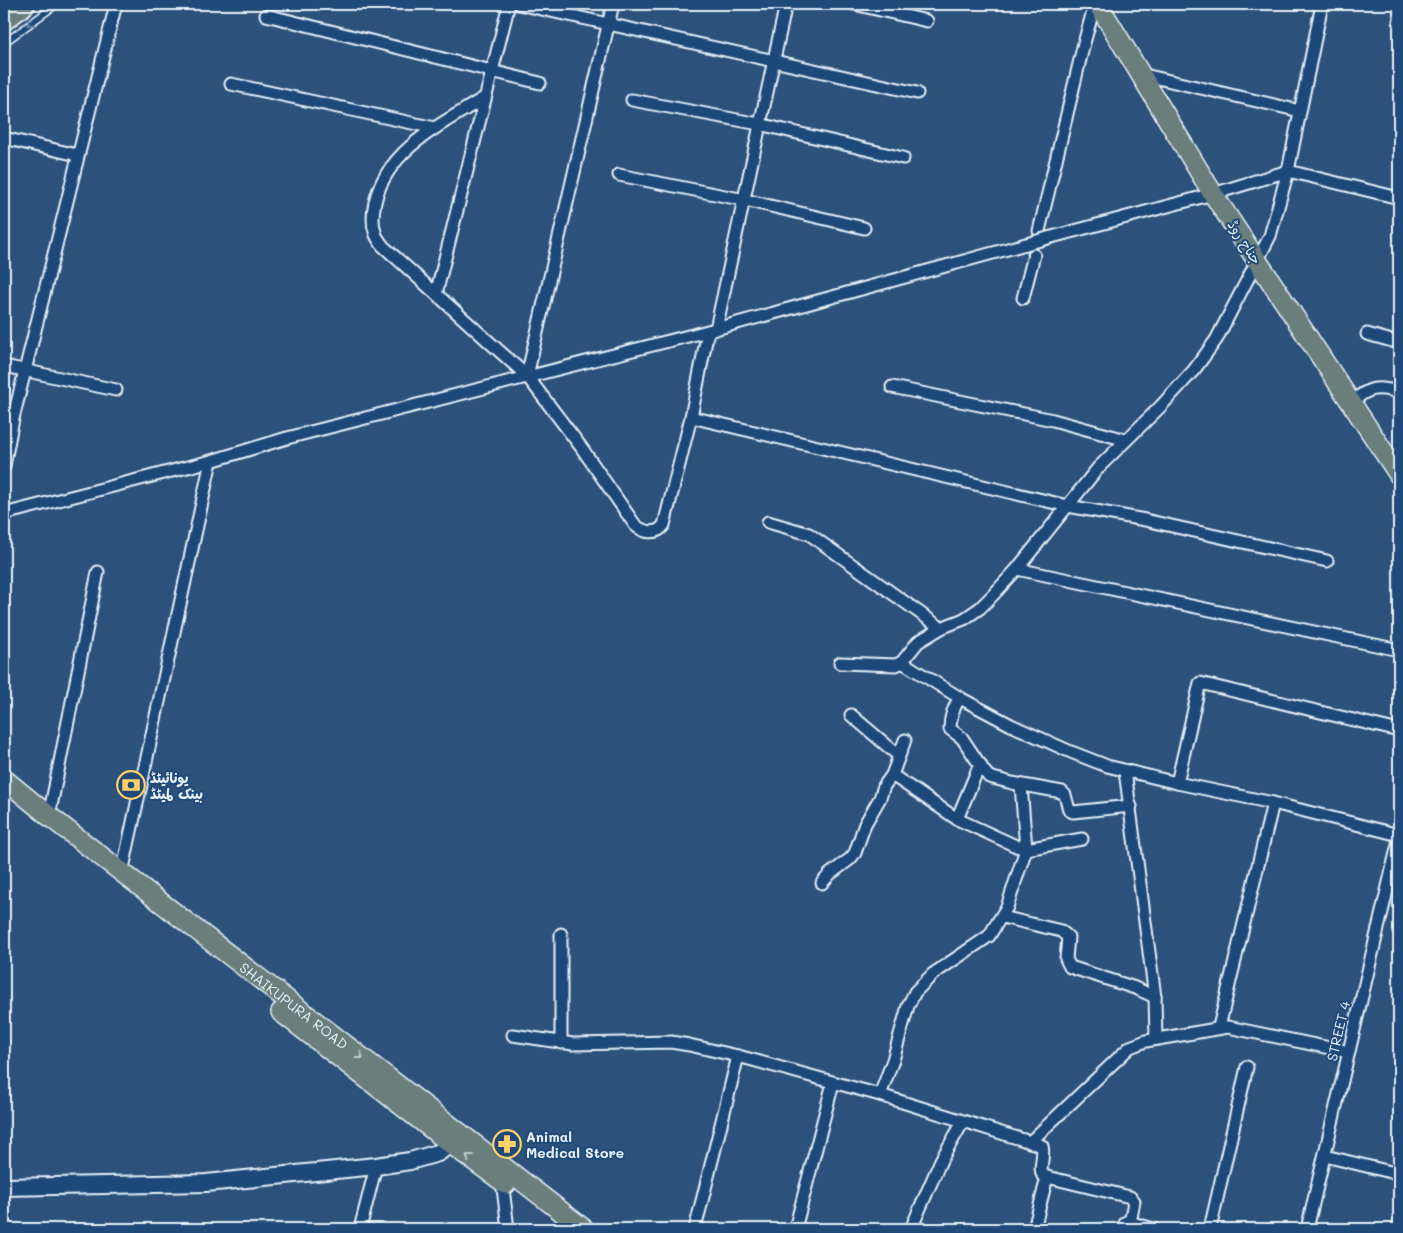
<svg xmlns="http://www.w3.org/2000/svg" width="1403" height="1233" viewBox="0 0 1403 1233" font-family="Mali,'Playpen Sans Arabic',sans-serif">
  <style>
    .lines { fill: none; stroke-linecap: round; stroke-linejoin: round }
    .lane-casing { stroke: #e8f1f8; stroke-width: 9 }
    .street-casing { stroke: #e8f1f8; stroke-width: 15 }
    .secondary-casing { stroke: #e8f1f8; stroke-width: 20 }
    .primary-casing { stroke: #e8f1f8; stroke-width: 22 }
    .highway-casing { stroke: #e8f1f8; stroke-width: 25 }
    .lane { stroke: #1f4a7a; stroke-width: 5.5 }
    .street { stroke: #1f4a7a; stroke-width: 11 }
    .secondary { stroke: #1f4a7a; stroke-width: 16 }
    .primary { stroke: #6b7f7c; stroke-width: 19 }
    .highway { stroke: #6b7f7c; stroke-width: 21 }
    .street-bridge-casing { stroke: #e8f1f8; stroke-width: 15; stroke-linecap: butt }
    .street-bridge { stroke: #1f4a7a; stroke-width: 11 }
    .oneway { stroke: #6f8dac }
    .oneway2 { stroke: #c2cfd3 }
    .labels { text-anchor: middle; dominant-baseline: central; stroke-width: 4; stroke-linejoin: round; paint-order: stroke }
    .street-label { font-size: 14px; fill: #e8f1f8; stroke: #1f4a7a }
    .poi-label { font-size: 14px; font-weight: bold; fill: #e8f1f8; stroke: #1f4a7a; text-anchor: start }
  </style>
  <rect width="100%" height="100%" fill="#2c527b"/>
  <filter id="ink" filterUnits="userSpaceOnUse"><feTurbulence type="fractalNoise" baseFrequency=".02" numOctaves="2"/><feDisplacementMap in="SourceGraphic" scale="10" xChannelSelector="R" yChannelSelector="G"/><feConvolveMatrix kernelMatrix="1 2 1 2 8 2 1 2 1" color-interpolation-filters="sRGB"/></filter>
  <g filter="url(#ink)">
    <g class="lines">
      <defs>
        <path id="lane" d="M 4,43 L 57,4"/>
        <g id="street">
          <path d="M 519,4 L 917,93"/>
          <path d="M 854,4 L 927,21"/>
          <path d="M 266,15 L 540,83"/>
          <path d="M 1140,74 L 1300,111"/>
          <path d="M 231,84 L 435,128"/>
          <path d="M 484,98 C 442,124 387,149 375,202 C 373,211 372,223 375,232 C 376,237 380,242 383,246 L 527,376 L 581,447 L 635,525 C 643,532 656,536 664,525 L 691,417 L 708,331"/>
          <path d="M 632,100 L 759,124 L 903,158"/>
          <path d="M 4,138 L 77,155"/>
          <path d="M 619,175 L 745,200 L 864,228"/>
          <path d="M 1039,231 L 1084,43 L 1095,4"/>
          <path d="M 1048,238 L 1213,194 L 1288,171 L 1399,198"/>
          <path d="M 436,294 L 509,4"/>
          <path d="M 1023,298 L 1034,255"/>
          <path d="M 716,329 L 786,4"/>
          <path d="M 1367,334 L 1399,343"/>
          <path d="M 4,366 L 116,390"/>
          <path d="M 527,376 L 613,4"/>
          <path d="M 892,387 L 1053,420 L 1126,440"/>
          <path d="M 1352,402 C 1369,387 1377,386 1399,392"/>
          <path d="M 691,417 L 1068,506 L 1145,520 L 1327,561"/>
          <path d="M 4,466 L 13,419 L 116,4"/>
          <path d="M 4,514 L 211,461 L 287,438 L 708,331 L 1026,244"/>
          <path d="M 768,522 L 809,534 L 941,628"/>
          <path d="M 1017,569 L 1399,650"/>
          <path d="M 902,662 L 960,698 L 1011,725 L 1071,752 L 1107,766 L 1177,783 L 1273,803 L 1399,835"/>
          <path d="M 840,663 L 896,665 L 902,662 L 918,642 L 941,628 L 964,619 L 980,608 L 993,595 L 1017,569 L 1098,468 L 1161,406 L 1194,370 L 1216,340 L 1270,236 L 1288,171 L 1322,4"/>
          <path d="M 960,698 C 954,706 950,718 950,729 L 962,738 L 984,771 L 989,777 L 1012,783 L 1062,792 L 1065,795 L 1069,810 L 1073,812 L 1131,806"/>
          <path d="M 851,715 L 898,755"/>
          <path d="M 1125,771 L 1155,997 L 1156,1039"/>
          <path d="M 892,775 L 957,819 L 1016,846 L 1026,849 L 1082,839"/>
          <path d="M 1177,783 L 1200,683 L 1399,731"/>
          <path d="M 49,816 L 98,572"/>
          <path d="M 957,819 L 980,764"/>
          <path d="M 122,873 L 211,461"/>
          <path d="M 822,883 L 830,874 L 850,859 L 855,853 L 865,824 L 880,798 L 884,786 L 892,775 L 905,740"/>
          <path d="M 1002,917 L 1061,931 L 1068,937 L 1066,959 L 1070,967 L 1135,988 L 1155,997"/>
          <path d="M 1219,1027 L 1273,803"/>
          <path d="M 513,1035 L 573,1044 L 671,1042 L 689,1045 L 738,1056 L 880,1095 L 1030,1142 L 1130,1047 L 1146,1041 L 1228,1027 L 1349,1052"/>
          <path d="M 561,1043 L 561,934"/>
          <path d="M 880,1095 L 893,1060 L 908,1006 L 915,992 L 933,974 L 989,936 L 1007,907 L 1026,849 L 1021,785"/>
          <path d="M 1030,1142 L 1042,1146 C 1045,1156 1038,1168 1043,1176 L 1130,1197 L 1134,1201 L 1131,1218 L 1132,1223 L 1154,1229"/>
          <path d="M 1325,1156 L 1399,1174"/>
          <path d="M 502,1180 L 508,1229"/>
          <path d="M 360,1229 L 376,1166"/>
          <path d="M 695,1229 L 738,1056"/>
          <path d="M 795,1229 L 833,1083"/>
          <path d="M 911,1229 L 941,1160 L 963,1122"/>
          <path d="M 1034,1229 L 1047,1177"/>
          <path d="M 1122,1229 L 1126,1222 L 1131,1221"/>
          <path d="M 1210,1229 L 1247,1067"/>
          <path d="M 1307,1229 L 1399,840"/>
        </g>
        <path id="secondary" d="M 4,1187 L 206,1183 L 376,1166 L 410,1161 L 438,1153 L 451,1144 L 457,1135"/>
        <g id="primary">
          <path d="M 1098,4 L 1213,194 L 1399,475"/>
          <path id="s1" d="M 4,779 L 49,816 L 584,1229"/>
          <path d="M 281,1012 L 451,1144 L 506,1184"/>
        </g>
        <path id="highway" d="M 4,19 L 24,4"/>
      </defs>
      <use href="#lane" class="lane-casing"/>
      <use href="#street" class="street-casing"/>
      <use href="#secondary" class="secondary-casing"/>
      <use href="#primary" class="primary-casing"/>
      <use href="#highway" class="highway-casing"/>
      <use href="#lane" class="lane"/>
      <use href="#street" class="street"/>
      <use href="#secondary" class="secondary"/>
      <use href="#primary" class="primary"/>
      <use href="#highway" class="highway"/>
      <defs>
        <path id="street-bridge" d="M 1026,244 L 1048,238"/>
      </defs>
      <use href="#street-bridge" class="street-bridge-casing"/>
      <use href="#street-bridge" class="street-bridge"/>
    </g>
    <defs><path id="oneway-chevron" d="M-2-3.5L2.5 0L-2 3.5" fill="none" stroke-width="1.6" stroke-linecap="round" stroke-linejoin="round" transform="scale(1.25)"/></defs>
    <use class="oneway" href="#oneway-chevron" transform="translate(30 23) rotate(144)"/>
    <g class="oneway2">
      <use href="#oneway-chevron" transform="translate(360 1056) rotate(38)"/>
      <use href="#oneway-chevron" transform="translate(469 1157) rotate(-144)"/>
    </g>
  </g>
  <defs>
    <symbol id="bank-ring" viewBox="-11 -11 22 22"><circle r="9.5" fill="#1f4a7a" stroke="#ffd166" stroke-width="1.5"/><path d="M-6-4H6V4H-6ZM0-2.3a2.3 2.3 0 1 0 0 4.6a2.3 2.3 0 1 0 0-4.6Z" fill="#ffd166"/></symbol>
    <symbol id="pharmacy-ring" viewBox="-11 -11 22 22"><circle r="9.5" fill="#1f4a7a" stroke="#ffd166" stroke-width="1.5"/><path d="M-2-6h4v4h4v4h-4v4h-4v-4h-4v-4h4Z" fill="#ffd166"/></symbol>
  </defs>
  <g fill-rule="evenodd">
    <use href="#bank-ring" x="115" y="769" width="32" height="32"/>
    <use href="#pharmacy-ring" x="491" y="1128" width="32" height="32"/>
  </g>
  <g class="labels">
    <g class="street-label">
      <text transform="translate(1245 242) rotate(57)">جناح روڈ</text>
      <text stroke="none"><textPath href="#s1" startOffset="368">SHAIKUPURA ROAD</textPath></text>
      <text transform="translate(1338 1031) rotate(-77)">STREET 4</text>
    </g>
    <g class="poi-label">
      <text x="150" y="777">یونائیٹڈ<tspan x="150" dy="16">بینک لمیٹڈ</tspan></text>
      <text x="526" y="1136">Animal<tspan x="526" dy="16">Medical Store</tspan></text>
    </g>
  </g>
  <rect width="1403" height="1233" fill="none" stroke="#1f4a7a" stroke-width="20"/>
  <rect x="10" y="10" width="1383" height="1213" fill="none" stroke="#e8f1f8" stroke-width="2" filter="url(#ink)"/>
</svg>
